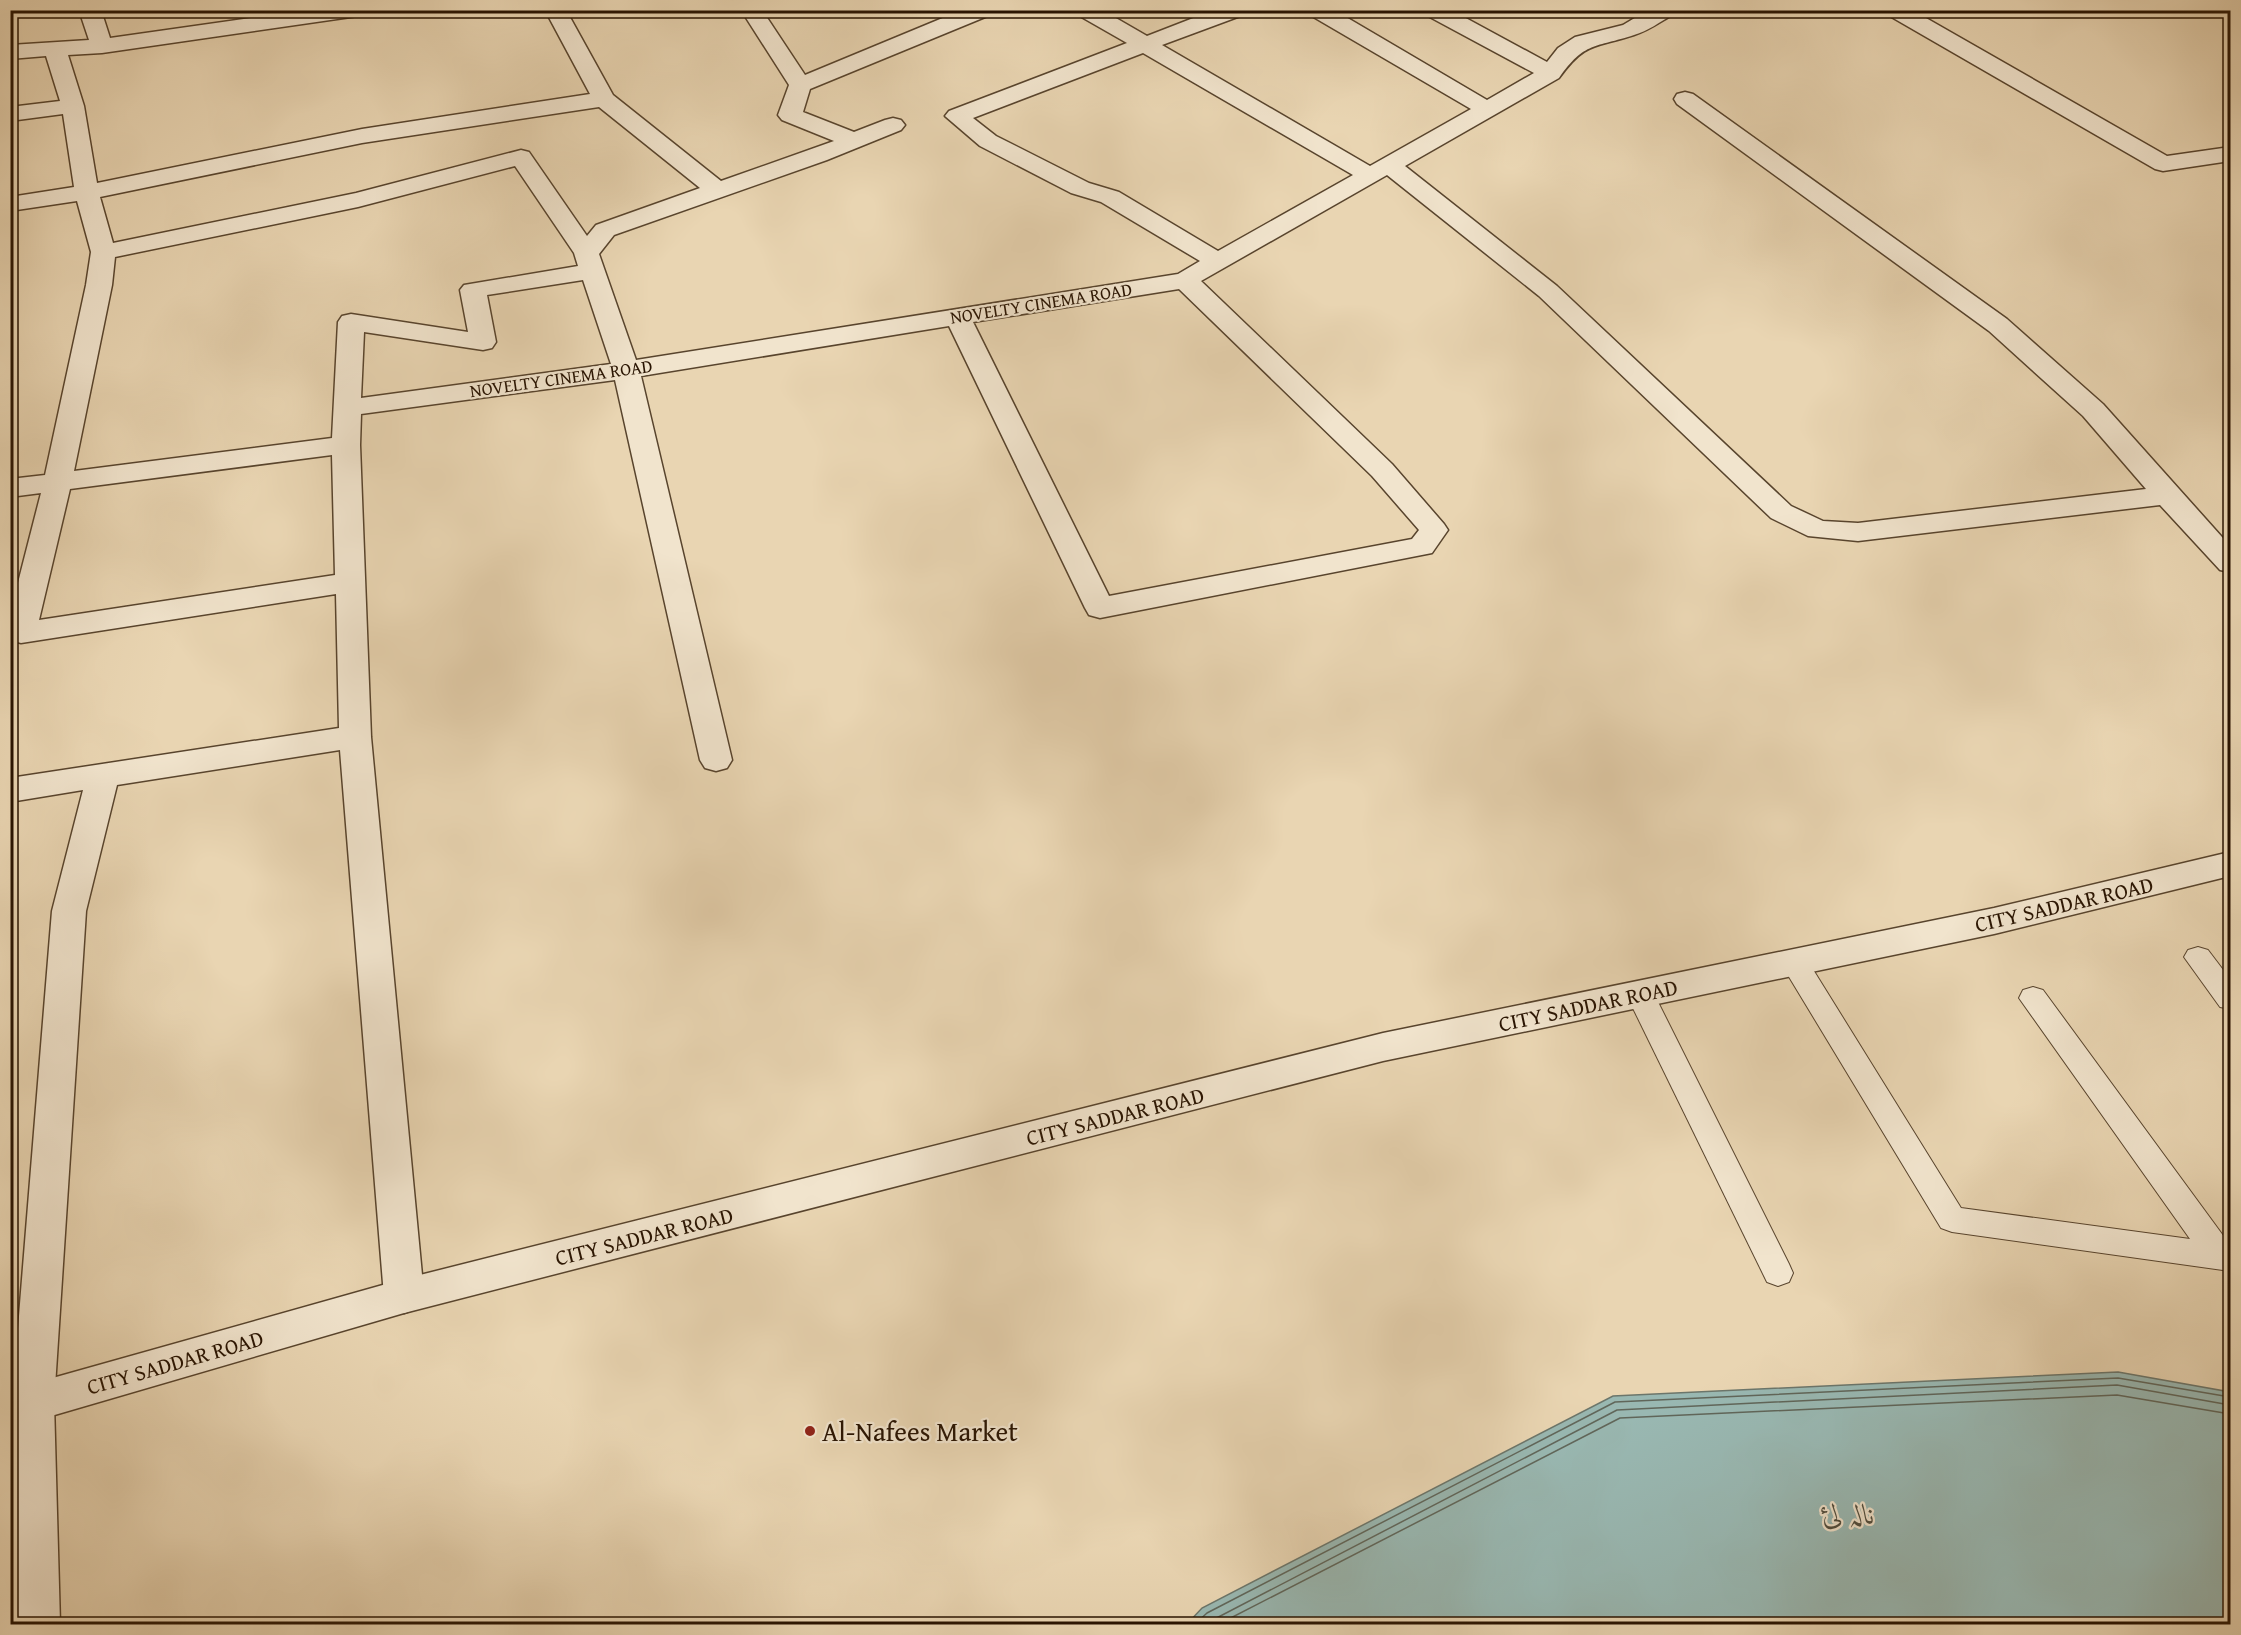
<svg xmlns="http://www.w3.org/2000/svg" width="2241" height="1635" viewBox="0 0 2241 1635" font-family="'Gentium Book Plus',Amiri,serif">
  <style>
    .water { fill: #99b8b2; stroke: #6c766b; stroke-width: 1.5 }
    .lines { fill: none; stroke-linecap: round; stroke-linejoin: round }
    .shore { stroke: #60665a; stroke-width: 1.5 }
    .service-casing { stroke: #58442d; stroke-width: 2 }
    .minor-casing { stroke: #58442d; stroke-width: 3 }
    .tertiary-casing { stroke: #58442d; stroke-width: 3 }
    .service { fill: #f1e4cd; fill-rule: evenodd }
    .minor { fill: #f1e4cd; fill-rule: evenodd }
    .tertiary { fill: #f1e4cd; fill-rule: evenodd }
    .poi-dot { fill: #8f2418; stroke: #f1e4cd; stroke-width: 2 }
    .labels { text-anchor: middle; dominant-baseline: central; stroke-width: 4.5; stroke-linejoin: round; paint-order: stroke }
    .far-street-label { font-size: 18px; fill: #281301; stroke: #f1e4cd }
    .street-label { font-size: 22px; fill: #281301; stroke: #f1e4cd }
    .near-poi-label { font-size: 27px; fill: #281301; stroke: #f1e4cd; text-anchor: start }
    .near-water-label { font-size: 28px; font-style: italic; fill: #504d3f; stroke: #f1e4cd }
  </style>
  <rect width="100%" height="100%" fill="#e9d5b2"/>
  <filter id="stains"><feTurbulence type="fractalNoise" baseFrequency=".00333" numOctaves="4"/><feColorMatrix values="0 0 0 0 .2 0 0 0 0 .09 0 0 0 0 .02 0 0 0 .5 -.17"/></filter>
  <radialGradient id="worn" r=".72"><stop offset=".6" stop-color="#630" stop-opacity="0"/><stop offset="1" stop-color="#630" stop-opacity=".3"/></radialGradient>
  <path class="water" d="M 2118,1372 L 2230,1392 L 2230,1624 L 1187,1624 L 1202,1608 L 1613,1396 Z"/>
  <g class="lines">
    <g class="shore">
      <path d="M 1195,1624 L 1207,1613 L 1615,1402 L 2118,1378 L 2230,1397"/>
      <path d="M 1205,1624 L 1617,1410 L 2117,1385 L 2230,1405"/>
      <path d="M 1219,1624 L 1620,1418 L 2117,1395 L 2230,1414"/>
    </g>
    <defs>
      <g id="service">
        <path d="M 2198,947 L 2208,950 L 2230,979 L 2230,1009 L 2220,1007 L 2184,957 L 2188,950 Z"/>
        <path d="M 1794,952 L 1804,955 L 1961,1208 L 2190,1239 L 2019,998 L 2023,990 L 2033,987 L 2043,990 L 2230,1245 L 2230,1271 L 1952,1232 L 1941,1228 L 1780,962 L 1784,955 Z"/>
        <path d="M 1640,983 L 1650,986 L 1789,1264 L 1793,1273 L 1789,1282 L 1778,1286 L 1767,1282 L 1626,994 L 1630,986 Z"/>
      </g>
      <g id="minor">
        <path d="M 79,10 L 101,10 L 110,38 L 308,10 L 368,10 L 366,15 L 358,16 L 102,53 L 68,55 L 84,106 L 97,183 L 362,129 L 590,94 L 545,10 L 566,10 L 613,95 L 721,181 L 834,141 L 782,120 L 778,115 L 789,85 L 741,10 L 762,10 L 805,75 L 962,10 L 992,10 L 990,15 L 810,89 L 803,112 L 854,132 L 885,120 L 893,118 L 901,120 L 905,125 L 901,130 L 827,160 L 614,235 L 599,254 L 636,360 L 1178,274 L 1200,261 L 1101,202 L 1071,193 L 980,146 L 945,116 L 949,111 L 1127,43 L 1078,15 L 1076,10 L 1102,10 L 1147,36 L 1214,10 L 1245,10 L 1243,15 L 1162,45 L 1370,166 L 1471,109 L 1310,15 L 1308,10 L 1334,10 L 1487,100 L 1534,73 L 1426,15 L 1424,10 L 1451,10 L 1547,62 L 1558,48 L 1575,37 L 1623,25 L 1648,10 L 1674,10 L 1672,15 C 1660,22 1648,31 1634,35 C 1595,48 1585,41 1559,78 L 1405,166 L 1557,286 L 1791,506 L 1823,521 L 1858,523 L 2146,489 L 2083,416 L 1989,331 L 1677,104 L 1674,99 L 1677,94 L 1685,92 L 1693,94 L 2007,319 L 2103,404 L 2230,546 L 2230,572 L 2220,570 L 2160,505 L 1858,541 L 1808,536 L 1771,518 L 1539,296 L 1387,175 L 1201,281 L 1392,464 L 1444,524 L 1448,530 L 1432,553 L 1100,618 L 1089,615 L 1085,608 L 949,326 L 641,376 L 732,760 L 727,768 L 716,771 L 705,768 L 700,760 L 615,380 L 361,414 L 360,445 L 371,737 L 424,1296 L 418,1308 L 404,1313 L 390,1308 L 384,1296 L 340,750 L 117,785 L 86,911 L 54,1402 L 60,1624 L 16,1624 L 12,1402 L 52,911 L 83,790 L 10,802 L 10,778 L 339,728 L 336,594 L 21,643 L 10,640 L 10,614 L 41,493 L 10,497 L 10,479 L 45,475 L 86,285 L 91,252 L 77,201 L 10,211 L 10,197 L 74,187 L 63,114 L 10,121 L 10,107 L 60,101 L 46,56 L 10,59 L 10,45 L 89,40 ZM 1143,53 L 1353,175 L 1218,251 L 1119,192 L 1089,183 L 996,136 L 973,118 ZM 599,107 L 700,188 L 596,225 L 587,236 L 529,152 L 521,150 L 356,193 L 113,243 L 100,197 L 362,143 ZM 515,166 L 574,253 L 578,266 L 464,285 L 460,290 L 468,332 L 351,314 L 342,316 L 338,322 L 332,438 L 74,471 L 112,285 L 115,257 L 358,207 ZM 583,280 L 611,364 L 361,398 L 364,332 L 483,350 L 492,348 L 496,342 L 487,295 ZM 1179,289 L 1372,476 L 1419,530 L 1412,539 L 1109,596 L 973,322 ZM 332,455 L 335,575 L 39,620 L 70,489 Z"/>
        <path d="M 1886,10 L 1912,10 L 2167,156 L 2230,147 L 2230,161 L 2163,171 L 2155,169 L 1888,15 Z"/>
      </g>
      <path id="tertiary" d="M 2230,852 L 2230,876 L 1994,934 L 1383,1061 L 404,1313 L 10,1428 L 10,1390 L 404,1279 L 1383,1033 L 1994,908 Z"/>
    </defs>
    <use href="#service" class="service-casing"/>
    <use href="#minor" class="minor-casing"/>
    <use href="#tertiary" class="tertiary-casing"/>
    <use href="#service" class="service"/>
    <use href="#minor" class="minor"/>
    <use href="#tertiary" class="tertiary"/>
  </g>
  <circle class="poi-dot" cx="810" cy="1431" r="6"/>
  <g class="labels">
    <g class="far-street-label">
      <text transform="translate(1041 303) rotate(-9)">NOVELTY CINEMA ROAD</text>
      <text transform="translate(561 378) rotate(-8)">NOVELTY CINEMA ROAD</text>
    </g>
    <g class="street-label">
      <text transform="translate(2064 904) rotate(-13)">CITY SADDAR ROAD</text>
      <text transform="translate(1588 1005) rotate(-12)">CITY SADDAR ROAD</text>
      <text transform="translate(1115 1116) rotate(-14)">CITY SADDAR ROAD</text>
      <text transform="translate(644 1236) rotate(-14)">CITY SADDAR ROAD</text>
      <text transform="translate(175 1362) rotate(-16)">CITY SADDAR ROAD</text>
    </g>
    <g class="near-poi-label">
      <text x="822" y="1431">Al-Nafees Market</text>
    </g>
    <g class="near-water-label">
      <text transform="translate(1849 1513) rotate(1)">نالہ لئ</text>
    </g>
  </g>
  <rect width="2241" height="1635" fill="none" stroke="#e9d5b2" stroke-width="36"/>
  <rect x="12" y="12" width="2217" height="1611" fill="none" stroke="#281301" stroke-width="3"/>
  <rect x="18" y="18" width="2205" height="1599" fill="none" stroke="#281301" stroke-width="1.5"/>
  <rect width="100%" height="100%" filter="url(#stains)"/>
  <rect width="100%" height="100%" fill="url(#worn)"/>
</svg>
